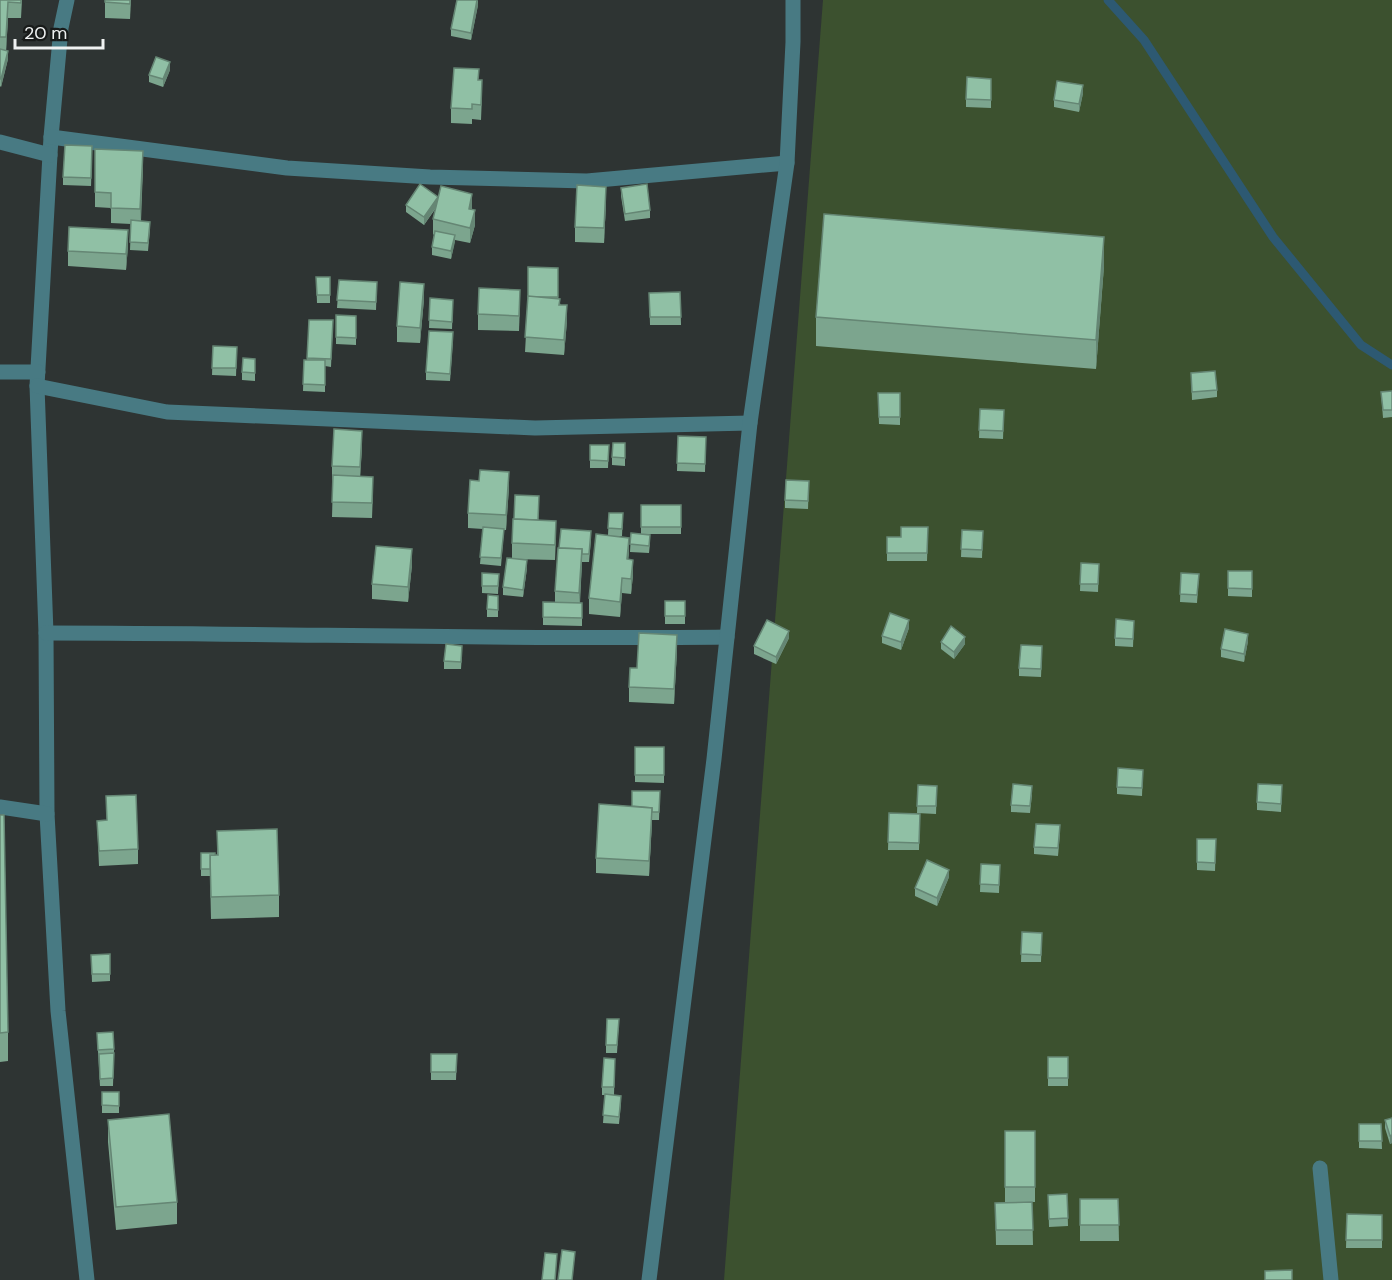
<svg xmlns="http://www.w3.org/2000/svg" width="1392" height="1280" viewBox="0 0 1392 1280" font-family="'DM Sans',sans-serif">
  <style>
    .green { fill: #3c512f }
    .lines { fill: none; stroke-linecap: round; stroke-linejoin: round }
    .stream { stroke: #2d5972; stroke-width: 9 }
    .minor { stroke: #487a83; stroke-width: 15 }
    .wall { fill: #7ca58e }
    .shaded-wall { fill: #658674 }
    .building { fill: #90c0a5; stroke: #658674; stroke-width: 1.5 }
  </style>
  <rect width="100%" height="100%" fill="#2e3433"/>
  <path class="green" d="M 823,0 L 1392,0 L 1392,1280 L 724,1280 Z"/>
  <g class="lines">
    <path class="stream" d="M 1108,0 L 1144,40 L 1273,237 L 1361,345 L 1392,365"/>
    <g class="minor">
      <path d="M 67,0 L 61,28 L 51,137 L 37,386 L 46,633 L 47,814 L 58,1011 L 87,1280"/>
      <path d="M 51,137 L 287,168 L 430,177 L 587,181 L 787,163"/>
      <path d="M 0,142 L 50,155"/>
      <path d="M 0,372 L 38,372"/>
      <path d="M 37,386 L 167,412 L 535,428 L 750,423"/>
      <path d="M 46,633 C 273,633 500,640 727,637"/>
      <path d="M 0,807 L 47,814"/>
      <path d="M 1320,1168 L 1331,1280"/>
      <path d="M 649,1280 L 714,759 L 750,423 L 787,163 L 793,42 L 793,0"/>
    </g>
  </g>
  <g class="wall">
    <path d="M 0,0 L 22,0 L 21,18 L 8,18 L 6,51 L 8,59 L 1,87 L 0,86 Z"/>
    <path d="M 105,0 L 131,0 L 130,19 L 105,18 Z"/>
    <path d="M 478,0 L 478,5 L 471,40 L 451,36 L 451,29 Z"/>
    <path d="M 170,70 L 163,87 L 149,82 L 149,75 Z"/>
    <path d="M 991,79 L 991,108 L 966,107 L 966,99 Z"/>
    <path d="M 479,80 L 482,95 L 481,120 L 472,119 L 472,124 L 451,123 L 451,108 Z"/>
    <path d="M 1083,93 L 1079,112 L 1054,107 L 1054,100 Z"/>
    <path d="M 95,149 L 143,167 L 141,221 L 150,229 L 148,251 L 130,250 L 131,224 L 111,223 L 111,208 L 95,207 Z"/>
    <path d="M 92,154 L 91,186 L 63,185 L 63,177 Z"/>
    <path d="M 621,188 L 650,210 L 650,218 L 625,221 L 621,196 Z"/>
    <path d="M 438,197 L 472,210 L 475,225 L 470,243 L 455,240 L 451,259 L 432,255 L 432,247 L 434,235 L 433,234 L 433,219 L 436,208 L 424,225 L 406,212 L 406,205 Z"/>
    <path d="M 606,202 L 604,243 L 575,242 L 575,227 Z"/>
    <path d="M 128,246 L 126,270 L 68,266 L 68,251 Z"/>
    <path d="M 1104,266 L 1096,369 L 816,346 L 816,317 Z"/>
    <path d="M 558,268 L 558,298 L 567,321 L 564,355 L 525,352 L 528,298 Z"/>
    <path d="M 316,277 L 330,277 L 330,303 L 317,303 Z"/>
    <path d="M 339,280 L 377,282 L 376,310 L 337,308 Z"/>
    <path d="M 680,292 L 681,325 L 650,325 L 649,293 Z"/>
    <path d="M 430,298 L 453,300 L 452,329 L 429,328 Z"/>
    <path d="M 424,299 L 420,343 L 397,342 L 397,326 Z"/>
    <path d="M 520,305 L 519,331 L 478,330 L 478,314 Z"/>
    <path d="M 336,315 L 356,316 L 356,345 L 336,344 Z"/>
    <path d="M 309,320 L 333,320 L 331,367 L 325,366 L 325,392 L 303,391 L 304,360 L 307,360 Z"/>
    <path d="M 453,340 L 450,381 L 426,380 L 426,372 Z"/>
    <path d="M 213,346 L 237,347 L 236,376 L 212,375 Z"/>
    <path d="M 255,359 L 255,381 L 242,380 L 242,372 Z"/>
    <path d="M 1191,373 L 1217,390 L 1217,397 L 1192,400 Z"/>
    <path d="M 1392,391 L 1392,417 L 1383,418 L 1381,392 Z"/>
    <path d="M 878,393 L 900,393 L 900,425 L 879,424 Z"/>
    <path d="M 980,409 L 1004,410 L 1003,439 L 979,438 Z"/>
    <path d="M 678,436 L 706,437 L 705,472 L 677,471 Z"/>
    <path d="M 625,443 L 625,466 L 612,465 L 612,457 Z"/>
    <path d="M 590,445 L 609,445 L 608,468 L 590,468 Z"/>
    <path d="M 362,446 L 360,476 L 373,492 L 372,518 L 332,517 L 333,481 L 332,481 L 332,466 Z"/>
    <path d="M 809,481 L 808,509 L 785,508 L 785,500 Z"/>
    <path d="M 509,487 L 506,530 L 504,530 L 501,566 L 480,564 L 483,529 L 468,528 L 468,513 Z"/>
    <path d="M 539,504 L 538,520 L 556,536 L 555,560 L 512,559 L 512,543 Z"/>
    <path d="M 641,505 L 681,505 L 681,534 L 642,534 L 650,543 L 649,553 L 630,552 L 631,533 L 641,534 Z"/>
    <path d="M 609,513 L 623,513 L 622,536 L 613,536 L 629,553 L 628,559 L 633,575 L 631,594 L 622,593 L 620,617 L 589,614 L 589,598 L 608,535 Z"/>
    <path d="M 928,527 L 927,561 L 887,561 L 887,537 L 901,537 Z"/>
    <path d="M 962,530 L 983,531 L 982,558 L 961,557 Z"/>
    <path d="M 591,539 L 589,562 L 582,562 L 580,603 L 582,603 L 582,626 L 543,625 L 543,602 L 555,602 L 555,591 Z"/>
    <path d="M 1081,563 L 1099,564 L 1098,592 L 1080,591 Z"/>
    <path d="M 412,565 L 408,602 L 372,599 L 372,584 Z"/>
    <path d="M 527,568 L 523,597 L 503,595 L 503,587 Z"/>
    <path d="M 1228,571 L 1252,571 L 1252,597 L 1228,596 Z"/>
    <path d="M 1181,573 L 1199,574 L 1197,603 L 1180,602 Z"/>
    <path d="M 499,574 L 498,594 L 482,593 L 482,586 Z"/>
    <path d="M 498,596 L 498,617 L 487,617 L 487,609 Z"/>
    <rect x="665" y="601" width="20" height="23"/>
    <path d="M 1134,621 L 1133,647 L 1115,646 L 1115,638 Z"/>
    <path d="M 909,628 L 901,650 L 882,643 L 882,636 Z"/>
    <path d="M 789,638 L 776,664 L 754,654 L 754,646 Z"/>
    <path d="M 1248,641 L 1244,662 L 1221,657 L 1221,649 Z"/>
    <path d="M 941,642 L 965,644 L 954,659 L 941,649 Z"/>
    <path d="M 677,650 L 674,704 L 629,702 L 629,687 L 637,668 Z"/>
    <path d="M 462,653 L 461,669 L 444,669 L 444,661 Z"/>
    <path d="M 1042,654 L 1041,677 L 1019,676 L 1019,668 Z"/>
    <path d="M 635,747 L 664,747 L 664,783 L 635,782 Z"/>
    <path d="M 1143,770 L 1142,796 L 1117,794 L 1117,787 Z"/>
    <path d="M 918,785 L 937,786 L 936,814 L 917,813 Z"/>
    <path d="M 1282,785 L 1281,812 L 1257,810 L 1257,802 Z"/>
    <path d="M 660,791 L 659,820 L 652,820 L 649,876 L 596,873 L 596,858 Z"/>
    <path d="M 1032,794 L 1030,813 L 1011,812 L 1011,805 Z"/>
    <path d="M 106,796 L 138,849 L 138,864 L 99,866 L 97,821 L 107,820 Z"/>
    <path d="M 889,813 L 920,814 L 919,850 L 888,850 Z"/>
    <path d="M 0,815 L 8,1032 L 8,1061 L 0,1062 Z"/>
    <path d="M 217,831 L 279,895 L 279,917 L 211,919 L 210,876 L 201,876 L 201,853 L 217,855 Z"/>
    <path d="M 1060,833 L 1058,856 L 1034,854 L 1034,847 Z"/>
    <path d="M 1197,839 L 1216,839 L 1215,871 L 1197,870 Z"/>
    <path d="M 981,864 L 1000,865 L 999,893 L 980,892 Z"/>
    <path d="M 949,877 L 937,906 L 915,896 L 915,888 Z"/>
    <path d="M 1022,932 L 1042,933 L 1041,962 L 1021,962 Z"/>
    <path d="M 91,955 L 110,974 L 110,981 L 92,982 Z"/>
    <path d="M 619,1019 L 617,1053 L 606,1053 L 606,1045 Z"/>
    <path d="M 97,1033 L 114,1049 L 113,1086 L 100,1086 Z"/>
    <path d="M 431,1054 L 457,1054 L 456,1080 L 431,1080 Z"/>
    <rect x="1048" y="1057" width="20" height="29"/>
    <path d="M 615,1059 L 614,1095 L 621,1103 L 619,1124 L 603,1123 L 605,1095 L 602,1095 L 602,1087 Z"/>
    <rect x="102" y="1092" width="17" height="21"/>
    <path d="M 1392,1118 L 1392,1143 L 1390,1144 L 1385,1128 L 1385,1120 Z"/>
    <path d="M 108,1120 L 177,1202 L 177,1224 L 116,1230 L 108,1142 Z"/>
    <path d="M 1359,1124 L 1381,1124 L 1382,1149 L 1359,1148 Z"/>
    <path d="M 1005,1131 L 1035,1131 L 1035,1202 L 1032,1202 L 1033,1245 L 996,1245 L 995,1203 L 1005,1202 Z"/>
    <path d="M 1067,1194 L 1068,1226 L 1049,1227 L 1048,1195 Z"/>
    <path d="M 1080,1199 L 1118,1199 L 1119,1241 L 1080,1241 Z"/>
    <path d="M 1347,1214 L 1382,1215 L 1382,1248 L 1346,1248 Z"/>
  </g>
  <g class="shaded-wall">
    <path d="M 477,0 L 478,5 L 471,40 L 471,33 Z"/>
    <path d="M 8,2 L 8,18 L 6,52 L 6,37 Z"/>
    <path d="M 8,51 L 8,59 L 1,87 L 1,79 Z"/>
    <path d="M 170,62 L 170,70 L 163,87 L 163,79 Z"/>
    <path d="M 1083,85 L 1083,93 L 1079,112 L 1079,104 Z"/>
    <path d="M 143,151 L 143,167 L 140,225 L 140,209 Z"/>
    <path d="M 606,187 L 606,202 L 604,243 L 604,228 Z"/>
    <path d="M 472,194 L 472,210 L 469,209 Z"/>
    <path d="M 438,197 L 438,204 L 424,225 L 424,217 Z"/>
    <path d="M 475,210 L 475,225 L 470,243 L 470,228 Z"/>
    <path d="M 128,230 L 128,246 L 126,270 L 126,254 Z"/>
    <path d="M 455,235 L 455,242 L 451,259 L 451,251 Z"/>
    <path d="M 1104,237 L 1104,266 L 1096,369 L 1096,340 Z"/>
    <path d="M 424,284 L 424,299 L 420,343 L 420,328 Z"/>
    <path d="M 567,305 L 567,321 L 564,355 L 564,340 Z"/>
    <path d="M 362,431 L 362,446 L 360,482 L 360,467 Z"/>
    <path d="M 509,472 L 509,487 L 506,530 L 506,515 Z"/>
    <path d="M 629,538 L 629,553 L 627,574 L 627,559 Z"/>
    <path d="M 412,549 L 412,565 L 408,602 L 408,587 Z"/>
    <path d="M 582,549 L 582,565 L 579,608 L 579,593 Z"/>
    <path d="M 527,560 L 527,568 L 523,597 L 523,590 Z"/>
    <path d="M 633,560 L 633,575 L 631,594 L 631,579 Z"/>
    <path d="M 622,578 L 622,593 L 620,617 L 620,602 Z"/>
    <path d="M 909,620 L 909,628 L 901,650 L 901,642 Z"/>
    <path d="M 789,631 L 789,638 L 776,664 L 776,657 Z"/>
    <path d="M 1248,634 L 1248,641 L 1244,662 L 1244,654 Z"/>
    <path d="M 677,635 L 677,650 L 674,704 L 674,689 Z"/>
    <path d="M 965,637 L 965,644 L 954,659 L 954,652 Z"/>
    <path d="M 652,808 L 652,823 L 649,876 L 649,861 Z"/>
    <path d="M 949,870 L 949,877 L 937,906 L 937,898 Z"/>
    <path d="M 1392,1135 L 1392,1143 L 1390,1144 L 1390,1136 Z"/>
  </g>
  <g class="building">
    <path d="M 0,0 L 21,0 L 21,3 L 8,2 L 6,37 L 0,37 Z"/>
    <path d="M 105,0 L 130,0 L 130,4 L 105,2 Z"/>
    <path d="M 457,0 L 477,0 L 471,33 L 451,29 Z"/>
    <path d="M 0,49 L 8,51 L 1,79 L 0,79 Z"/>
    <path d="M 156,57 L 170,62 L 163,79 L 149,75 Z"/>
    <path d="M 454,68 L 479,69 L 478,80 L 482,80 L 481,105 L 472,104 L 472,109 L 451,108 Z"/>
    <path d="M 967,77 L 991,79 L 991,100 L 966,99 Z"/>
    <path d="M 1057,81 L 1083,85 L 1079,104 L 1054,100 Z"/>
    <path d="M 65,145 L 92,146 L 91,178 L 63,177 Z"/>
    <path d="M 95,149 L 143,151 L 140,209 L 111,208 L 111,193 L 95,192 Z"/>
    <path d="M 420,184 L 438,197 L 424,217 L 406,205 Z"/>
    <path d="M 647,184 L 650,210 L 625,214 L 621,188 Z"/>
    <path d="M 577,185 L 606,187 L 604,228 L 575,227 Z"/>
    <path d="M 441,186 L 472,194 L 469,209 L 475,210 L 470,228 L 433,219 Z"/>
    <path d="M 824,214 L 1104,237 L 1096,340 L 816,317 Z"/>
    <path d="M 131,220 L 150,222 L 148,243 L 130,242 Z"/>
    <path d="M 69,227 L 128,230 L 126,254 L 68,251 Z"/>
    <path d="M 435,231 L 455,235 L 451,251 L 432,247 Z"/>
    <path d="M 528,267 L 558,268 L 558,297 L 528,297 Z"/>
    <path d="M 316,277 L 330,277 L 330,295 L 317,295 Z"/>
    <path d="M 339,280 L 377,282 L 376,302 L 337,300 Z"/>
    <path d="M 400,282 L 424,284 L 420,328 L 397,326 Z"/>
    <path d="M 479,288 L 520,290 L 519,316 L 478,314 Z"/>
    <path d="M 680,292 L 681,317 L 650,317 L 649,293 Z"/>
    <path d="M 528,296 L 560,299 L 559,305 L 567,305 L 564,340 L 525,337 Z"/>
    <path d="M 430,298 L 453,300 L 452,322 L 429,320 Z"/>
    <path d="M 336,315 L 356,316 L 356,338 L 336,337 Z"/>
    <path d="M 309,320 L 333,320 L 331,359 L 307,358 Z"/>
    <path d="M 429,331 L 453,332 L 450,374 L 426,372 Z"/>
    <path d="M 213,346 L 237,347 L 236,368 L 212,368 Z"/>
    <path d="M 243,358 L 255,359 L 255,373 L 242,372 Z"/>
    <path d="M 304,360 L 325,360 L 325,385 L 303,384 Z"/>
    <path d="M 1215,371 L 1217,390 L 1192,392 L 1191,373 Z"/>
    <path d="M 1392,391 L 1392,410 L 1383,410 L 1381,392 Z"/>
    <path d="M 878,393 L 900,393 L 900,417 L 879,417 Z"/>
    <path d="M 980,409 L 1004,410 L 1003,431 L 979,430 Z"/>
    <path d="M 334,429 L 362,431 L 360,467 L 332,466 Z"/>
    <path d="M 678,436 L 706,437 L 705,464 L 677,463 Z"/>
    <path d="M 613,443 L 625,443 L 625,458 L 612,457 Z"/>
    <path d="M 590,445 L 609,445 L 608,461 L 590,460 Z"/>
    <path d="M 480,470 L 509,472 L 506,515 L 468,513 L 470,480 L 479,481 Z"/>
    <path d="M 333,475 L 373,477 L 372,503 L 332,502 Z"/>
    <path d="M 786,480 L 809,481 L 808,501 L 785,500 Z"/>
    <path d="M 515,495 L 539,496 L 538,520 L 514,519 Z"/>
    <rect x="641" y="505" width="40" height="22"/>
    <path d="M 609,513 L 623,513 L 622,529 L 608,528 Z"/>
    <path d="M 513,519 L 556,521 L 555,545 L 512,543 Z"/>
    <path d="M 483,527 L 504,529 L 501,558 L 480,557 Z"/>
    <path d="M 901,527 L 928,527 L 927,553 L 887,553 L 887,537 L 901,537 Z"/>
    <path d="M 561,529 L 591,531 L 589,554 L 582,554 L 582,549 L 559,548 Z"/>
    <path d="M 962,530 L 983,531 L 982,550 L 961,549 Z"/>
    <path d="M 631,533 L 650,535 L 649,546 L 630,544 Z"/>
    <path d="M 596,534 L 629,538 L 627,559 L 633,560 L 631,579 L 622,578 L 620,602 L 589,598 Z"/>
    <path d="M 376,546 L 412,549 L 408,587 L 372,584 Z"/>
    <path d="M 558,548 L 582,549 L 579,593 L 555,591 Z"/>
    <path d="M 507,558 L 527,560 L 523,590 L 503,587 Z"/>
    <path d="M 1081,563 L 1099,564 L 1098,584 L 1080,584 Z"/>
    <path d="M 1228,571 L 1252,571 L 1252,589 L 1228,588 Z"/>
    <path d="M 482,573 L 499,574 L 498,586 L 482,586 Z"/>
    <path d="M 1181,573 L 1199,574 L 1197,595 L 1180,594 Z"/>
    <path d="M 488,595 L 498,596 L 498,610 L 487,609 Z"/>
    <rect x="665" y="601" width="20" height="15"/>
    <path d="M 543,602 L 582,603 L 582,618 L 543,617 Z"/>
    <path d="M 890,613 L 909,620 L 901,642 L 882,636 Z"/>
    <path d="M 1116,619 L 1134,621 L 1133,639 L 1115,638 Z"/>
    <path d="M 767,620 L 789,631 L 776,657 L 754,646 Z"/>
    <path d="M 951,626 L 965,637 L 954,652 L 941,642 Z"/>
    <path d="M 1225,629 L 1248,634 L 1244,654 L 1221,649 Z"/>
    <path d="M 639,633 L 677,635 L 674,689 L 629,687 L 630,668 L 637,668 Z"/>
    <path d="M 446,644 L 462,646 L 461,662 L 444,661 Z"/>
    <path d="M 1021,645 L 1042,646 L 1041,669 L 1019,668 Z"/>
    <rect x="635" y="747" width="29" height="28"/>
    <path d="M 1118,768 L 1143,770 L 1142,788 L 1117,787 Z"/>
    <path d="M 1013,784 L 1032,786 L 1030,806 L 1011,805 Z"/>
    <path d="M 1258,784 L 1282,785 L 1281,804 L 1257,802 Z"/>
    <path d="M 918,785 L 937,786 L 936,806 L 917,806 Z"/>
    <path d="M 632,791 L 660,791 L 659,812 L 652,812 L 652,808 L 632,806 Z"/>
    <path d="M 136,795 L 138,849 L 99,851 L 97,821 L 107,820 L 106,796 Z"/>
    <path d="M 599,804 L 652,808 L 649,861 L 596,858 Z"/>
    <path d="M 889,813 L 920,814 L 919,843 L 888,842 Z"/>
    <path d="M 0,815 L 4,815 L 8,1032 L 0,1033 Z"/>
    <path d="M 1036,824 L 1060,825 L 1058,848 L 1034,847 Z"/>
    <path d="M 277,829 L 279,895 L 211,897 L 210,855 L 218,855 L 217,831 Z"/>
    <path d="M 1197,839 L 1216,839 L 1215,863 L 1197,862 Z"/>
    <path d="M 201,853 L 215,853 L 215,855 L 210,855 L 210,869 L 201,869 Z"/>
    <path d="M 927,860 L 949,870 L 937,898 L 915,888 Z"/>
    <path d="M 981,864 L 1000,865 L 999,885 L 980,884 Z"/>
    <path d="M 1022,932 L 1042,933 L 1041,955 L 1021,954 Z"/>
    <path d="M 110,954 L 110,974 L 92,974 L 91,955 Z"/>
    <path d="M 607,1019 L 619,1019 L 617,1045 L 606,1045 Z"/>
    <path d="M 113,1032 L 114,1049 L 98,1050 L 97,1033 Z"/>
    <path d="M 114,1053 L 113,1078 L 100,1079 L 99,1054 Z"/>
    <path d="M 431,1054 L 457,1054 L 456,1072 L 431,1072 Z"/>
    <rect x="1048" y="1057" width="20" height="21"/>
    <path d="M 604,1058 L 615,1059 L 614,1087 L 602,1087 Z"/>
    <path d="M 102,1092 L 119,1092 L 119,1106 L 102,1105 Z"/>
    <path d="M 605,1094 L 621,1096 L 619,1117 L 603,1115 Z"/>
    <path d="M 169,1114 L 177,1202 L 116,1207 L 108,1120 Z"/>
    <path d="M 1392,1118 L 1392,1135 L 1390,1136 L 1385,1120 Z"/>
    <path d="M 1359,1124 L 1381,1124 L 1382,1141 L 1359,1141 Z"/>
    <rect x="1005" y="1131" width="30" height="56"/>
    <path d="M 1067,1194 L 1068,1218 L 1049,1219 L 1048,1195 Z"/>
    <path d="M 1080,1199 L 1118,1199 L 1119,1225 L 1080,1225 Z"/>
    <path d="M 1032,1202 L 1033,1230 L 996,1230 L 995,1203 Z"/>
    <path d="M 1347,1214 L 1382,1215 L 1382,1240 L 1346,1240 Z"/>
    <path d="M 562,1250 L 575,1252 L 572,1280 L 558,1280 Z"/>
    <path d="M 545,1253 L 557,1254 L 555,1280 L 542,1280 Z"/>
    <path d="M 1292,1270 L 1292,1280 L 1265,1280 L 1265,1271 Z"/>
  </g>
  <path d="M15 39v9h88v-9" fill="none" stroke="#eff2f2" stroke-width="3"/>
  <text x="24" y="39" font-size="18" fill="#eff2f2" stroke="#181b1a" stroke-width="4.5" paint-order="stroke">20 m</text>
</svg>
